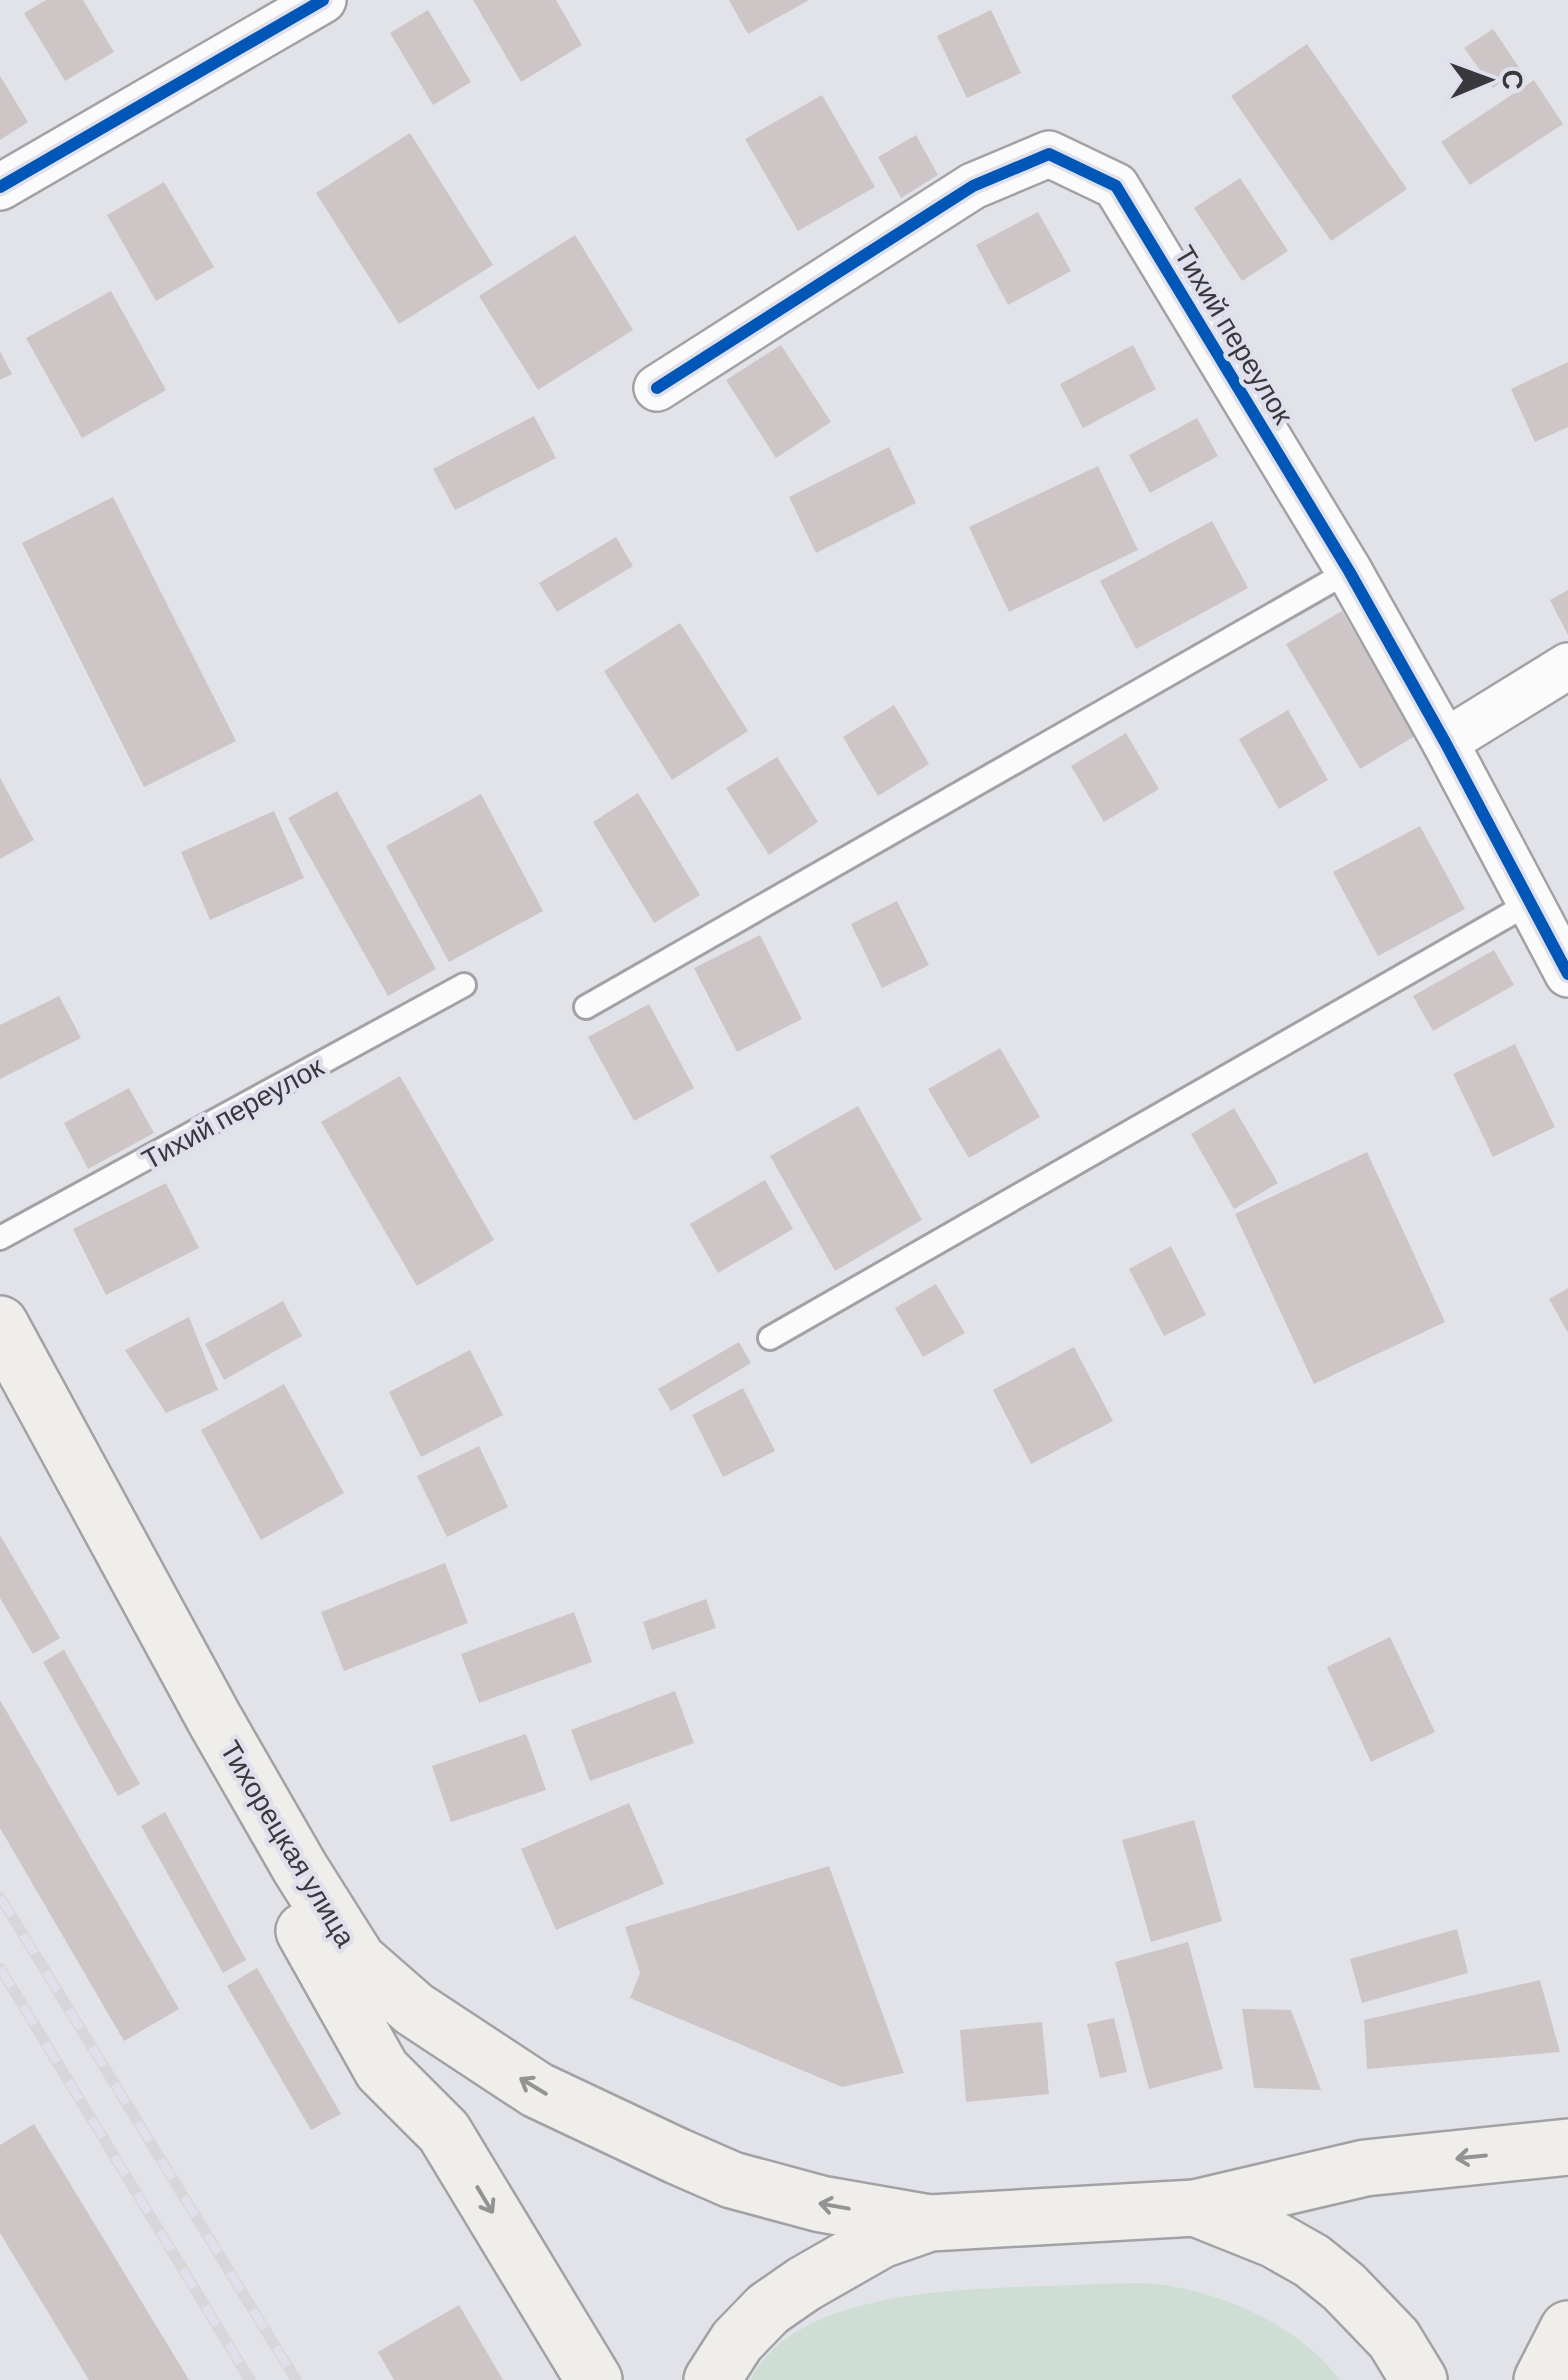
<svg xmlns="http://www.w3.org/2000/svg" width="1568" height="2380" viewBox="0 0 1568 2380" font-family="Barlow,sans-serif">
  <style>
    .green { fill: #cfded5 }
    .building { fill: #cec5c7 }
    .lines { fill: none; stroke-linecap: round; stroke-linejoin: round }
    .lane-casing { stroke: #a2a2a6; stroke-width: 28 }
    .street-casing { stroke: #a2a2a6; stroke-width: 50 }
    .secondary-casing { stroke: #a2a2a6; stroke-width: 60 }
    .lane { stroke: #fbfbfc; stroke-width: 22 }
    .street { stroke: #fbfbfc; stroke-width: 45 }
    .secondary { stroke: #f0eeeb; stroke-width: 55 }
    .rail-casing { stroke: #d7d7d9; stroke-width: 11 }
    .rail { stroke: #dfe0ec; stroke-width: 8; stroke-dasharray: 22; stroke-linecap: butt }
    .cycleway-casing { stroke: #dfe0ec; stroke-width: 19 }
    .cycleway { stroke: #0057b8; stroke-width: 12 }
    .oneway { stroke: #949394 }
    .labels { text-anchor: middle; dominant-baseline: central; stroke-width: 9; stroke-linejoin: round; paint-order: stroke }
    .street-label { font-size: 28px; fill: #38383d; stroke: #dfe0ec }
  </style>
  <rect width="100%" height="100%" fill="#e2e3e9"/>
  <path class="green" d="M 1095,2284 C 1115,2284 1137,2282 1157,2284 C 1223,2292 1300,2326 1340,2380 L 750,2380 C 802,2279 997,2290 1095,2284 Z"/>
  <g class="building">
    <path d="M 46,0 L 83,0 L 114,52 L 65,81 L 24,13 Z"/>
    <path d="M 473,0 L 556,0 L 582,45 L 521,82 Z"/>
    <path d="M 729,0 L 809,0 L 748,34 Z"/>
    <path d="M 428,10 L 471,82 L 433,105 L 390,33 Z"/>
    <path d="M 991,10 L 1021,73 L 967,98 L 937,36 Z"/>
    <path d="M 1493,29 L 1520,69 L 1493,88 L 1464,48 Z"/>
    <path d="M 1307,44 L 1407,189 L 1331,241 L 1231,96 Z"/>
    <path d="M 0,76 L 28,122 L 0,140 Z"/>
    <path d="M 1534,80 L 1563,124 L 1470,185 L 1441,142 Z"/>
    <path d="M 822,95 L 875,187 L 798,231 L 745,139 Z"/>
    <path d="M 410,133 L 493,265 L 399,324 L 316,193 Z"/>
    <path d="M 916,135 L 938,175 L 901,198 L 878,157 Z"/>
    <path d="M 1240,178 L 1288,251 L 1242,281 L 1194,208 Z"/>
    <path d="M 164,182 L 214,267 L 156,301 L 107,215 Z"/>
    <path d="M 1038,212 L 1071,271 L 1008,305 L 976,245 Z"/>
    <path d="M 575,235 L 633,330 L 538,390 L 479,296 Z"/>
    <path d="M 111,291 L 166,390 L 82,438 L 26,338 Z"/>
    <path d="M 781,345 L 831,422 L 776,458 L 726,380 Z"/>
    <path d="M 1133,345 L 1156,389 L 1083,428 L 1060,384 Z"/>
    <path d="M 0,351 L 12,374 L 0,380 Z"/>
    <path d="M 1568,362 L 1568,427 L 1535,442 L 1511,389 Z"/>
    <path d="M 534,416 L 556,458 L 455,510 L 433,469 Z"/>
    <path d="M 1197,418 L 1218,456 L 1150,493 L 1129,455 Z"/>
    <path d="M 889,447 L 916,503 L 816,553 L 789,497 Z"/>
    <path d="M 1098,466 L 1138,550 L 1009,612 L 969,527 Z"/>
    <path d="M 113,497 L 236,741 L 144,787 L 22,543 Z"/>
    <path d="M 1212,521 L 1248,588 L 1136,649 L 1100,581 Z"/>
    <path d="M 616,537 L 633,566 L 557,612 L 539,583 Z"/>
    <path d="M 1568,590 L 1568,635 L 1550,600 Z"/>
    <path d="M 1342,611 L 1415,736 L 1360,769 L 1286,644 Z"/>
    <path d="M 680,623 L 748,731 L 672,780 L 604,671 Z"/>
    <path d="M 894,705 L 929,764 L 878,796 L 843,737 Z"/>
    <path d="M 1288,710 L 1328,780 L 1279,809 L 1239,739 Z"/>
    <path d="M 1126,733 L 1159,789 L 1104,822 L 1071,766 Z"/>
    <path d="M 777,757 L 818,822 L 769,855 L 726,788 Z"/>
    <path d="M 0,778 L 34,840 L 0,859 Z"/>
    <path d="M 337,791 L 436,969 L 388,996 L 288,818 Z"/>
    <path d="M 638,793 L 700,895 L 654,923 L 593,822 Z"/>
    <path d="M 481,794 L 543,911 L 449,962 L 386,846 Z"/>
    <path d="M 274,811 L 304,878 L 210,920 L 181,852 Z"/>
    <path d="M 1420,826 L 1465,909 L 1378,956 L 1333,872 Z"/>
    <path d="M 897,901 L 929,965 L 882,988 L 851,924 Z"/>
    <path d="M 760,935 L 802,1019 L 737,1052 L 694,968 Z"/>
    <path d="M 1494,950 L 1514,985 L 1433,1031 L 1413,996 Z"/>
    <path d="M 59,996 L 81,1038 L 0,1079 L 0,1025 Z"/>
    <path d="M 649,1004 L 694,1088 L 634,1121 L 588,1037 Z"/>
    <path d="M 1515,1044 L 1555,1127 L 1493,1157 L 1453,1074 Z"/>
    <path d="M 1000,1048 L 1040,1117 L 969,1158 L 928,1089 Z"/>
    <path d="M 400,1076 L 494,1240 L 417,1286 L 321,1122 Z"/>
    <path d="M 129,1088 L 154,1133 L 88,1169 L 64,1123 Z"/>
    <path d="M 858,1106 L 922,1220 L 835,1271 L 770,1156 Z"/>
    <path d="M 1234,1108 L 1278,1183 L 1234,1209 L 1191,1134 Z"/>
    <path d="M 1367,1152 L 1445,1322 L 1314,1384 L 1235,1214 Z"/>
    <path d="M 765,1180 L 793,1229 L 718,1273 L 690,1224 Z"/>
    <path d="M 166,1183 L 199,1248 L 106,1295 L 73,1229 Z"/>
    <path d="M 1171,1246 L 1206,1315 L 1164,1336 L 1129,1269 Z"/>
    <path d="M 936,1284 L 965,1333 L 923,1357 L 895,1308 Z"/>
    <path d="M 1568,1288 L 1568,1333 L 1549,1299 Z"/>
    <path d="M 283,1301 L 302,1336 L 224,1380 L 205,1344 Z"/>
    <path d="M 189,1317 L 218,1390 L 166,1413 L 125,1350 Z"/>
    <path d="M 739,1342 L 751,1363 L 671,1411 L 658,1389 Z"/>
    <path d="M 1074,1347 L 1113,1421 L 1031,1464 L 993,1390 Z"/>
    <path d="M 470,1350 L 503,1415 L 421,1457 L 389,1392 Z"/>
    <path d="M 284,1384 L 344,1493 L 261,1540 L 201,1430 Z"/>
    <path d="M 743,1388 L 775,1451 L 723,1477 L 692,1415 Z"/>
    <path d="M 479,1446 L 508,1507 L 447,1537 L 417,1476 Z"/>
    <path d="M 0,1535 L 60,1638 L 33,1654 L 0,1598 Z"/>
    <path d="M 445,1563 L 468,1623 L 344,1671 L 321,1612 Z"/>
    <path d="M 706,1599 L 716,1628 L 652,1650 L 643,1622 Z"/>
    <path d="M 574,1612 L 592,1662 L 479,1703 L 461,1654 Z"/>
    <path d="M 1390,1637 L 1435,1732 L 1371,1762 L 1327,1667 Z"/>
    <path d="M 64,1650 L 140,1784 L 118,1796 L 43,1662 Z"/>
    <path d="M 675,1691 L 694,1743 L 590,1781 L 571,1730 Z"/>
    <path d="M 0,1700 L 179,2009 L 124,2041 L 0,1828 Z"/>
    <path d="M 526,1734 L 546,1790 L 451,1822 L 432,1766 Z"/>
    <path d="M 629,1803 L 664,1884 L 556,1930 L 521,1849 Z"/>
    <path d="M 165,1812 L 246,1960 L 223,1973 L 141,1826 Z"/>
    <path d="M 1194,1820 L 1222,1921 L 1151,1942 L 1122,1840 Z"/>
    <path d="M 829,1866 L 904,2073 L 842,2087 L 630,1998 L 640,1973 L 625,1927 Z"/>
    <path d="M 1457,1929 L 1468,1973 L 1362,2003 L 1350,1959 Z"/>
    <path d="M 1188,1942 L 1223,2069 L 1149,2089 L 1115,1962 Z"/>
    <path d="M 257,1968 L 341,2114 L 311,2130 L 227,1986 Z"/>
    <path d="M 1540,1980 L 1560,2052 L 1367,2069 L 1364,2020 Z"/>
    <path d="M 1242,2009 L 1291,2010 L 1321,2090 L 1254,2088 Z"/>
    <path d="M 1114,2018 L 1127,2072 L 1100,2078 L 1087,2024 Z"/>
    <path d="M 1042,2022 L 1049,2094 L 966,2102 L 960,2030 Z"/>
    <path d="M 34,2124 L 189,2380 L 89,2380 L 0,2233 L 0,2145 Z"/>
    <path d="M 459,2305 L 503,2380 L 394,2380 L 378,2352 Z"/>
  </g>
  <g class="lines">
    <defs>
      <g id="lane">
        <path d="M 586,1007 L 1349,571"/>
        <path d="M 0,1238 L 464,985"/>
        <path d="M 770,1338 L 1528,904"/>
      </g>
      <g id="street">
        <path d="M 0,187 L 323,0"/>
        <path d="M 657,388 L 973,186 L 1049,154 L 1116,186 L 1349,571 L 1445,742 L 1568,974"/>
        <path d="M 1445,742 L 1568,666"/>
      </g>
      <g id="secondary">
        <path d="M 0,1324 L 215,1720 L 300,1868 L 358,1960 L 414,2009 L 537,2090 L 677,2156 L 732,2180 L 821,2204 L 930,2223"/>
        <path d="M 304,1931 L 382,2070 L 444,2132 L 594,2380"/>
        <path d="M 1195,2208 L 1365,2168 L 1568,2147"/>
        <path d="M 712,2380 L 737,2341 L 768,2309 L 804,2284 L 881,2240 L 930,2223 L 1195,2208 L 1275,2240 L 1312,2261 L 1344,2287 L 1394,2339 L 1419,2380"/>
        <path d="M 1542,2380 L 1568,2329"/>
      </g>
    </defs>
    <use href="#lane" class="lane-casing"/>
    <use href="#street" class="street-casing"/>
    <use href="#secondary" class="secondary-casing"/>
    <use href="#lane" class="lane"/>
    <use href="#street" class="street"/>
    <use href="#secondary" class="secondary"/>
    <defs>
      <g id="rail">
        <path d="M 0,1897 L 296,2380"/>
        <path d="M 0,1968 L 250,2380"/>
      </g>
    </defs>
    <use href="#rail" class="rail-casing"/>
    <use href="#rail" class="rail"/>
    <defs>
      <g id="cycleway">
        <path d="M 0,187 L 323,0"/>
        <path d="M 657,388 L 973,186 L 1049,154 L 1116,186 L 1349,571 L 1445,742 L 1568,974"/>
      </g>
    </defs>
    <use href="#cycleway" class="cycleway-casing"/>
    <use href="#cycleway" class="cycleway"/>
  </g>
  <defs><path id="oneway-shaft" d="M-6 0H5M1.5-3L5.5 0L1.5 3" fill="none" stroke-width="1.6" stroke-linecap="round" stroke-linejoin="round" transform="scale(2.5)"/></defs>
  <g class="oneway">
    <use href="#oneway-shaft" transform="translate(533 2086) rotate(-149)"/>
    <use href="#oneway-shaft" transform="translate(1471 2157) rotate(174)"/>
    <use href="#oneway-shaft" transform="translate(485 2200) rotate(59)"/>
    <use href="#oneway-shaft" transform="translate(834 2206) rotate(-170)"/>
  </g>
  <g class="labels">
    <g class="street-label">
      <text transform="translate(1235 334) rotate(59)">Тихий переулок</text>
      <text transform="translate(232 1112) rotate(-29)">Тихий переулок</text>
      <text transform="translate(289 1843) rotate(59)">Тихорецкая улица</text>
    </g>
  </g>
  <g transform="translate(1488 80) rotate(89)" stroke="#dfe0ec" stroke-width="8" paint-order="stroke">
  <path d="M0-8L18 38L0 25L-18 38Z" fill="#38383d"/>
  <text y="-15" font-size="28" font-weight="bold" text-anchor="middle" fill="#38383d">С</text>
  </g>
</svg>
